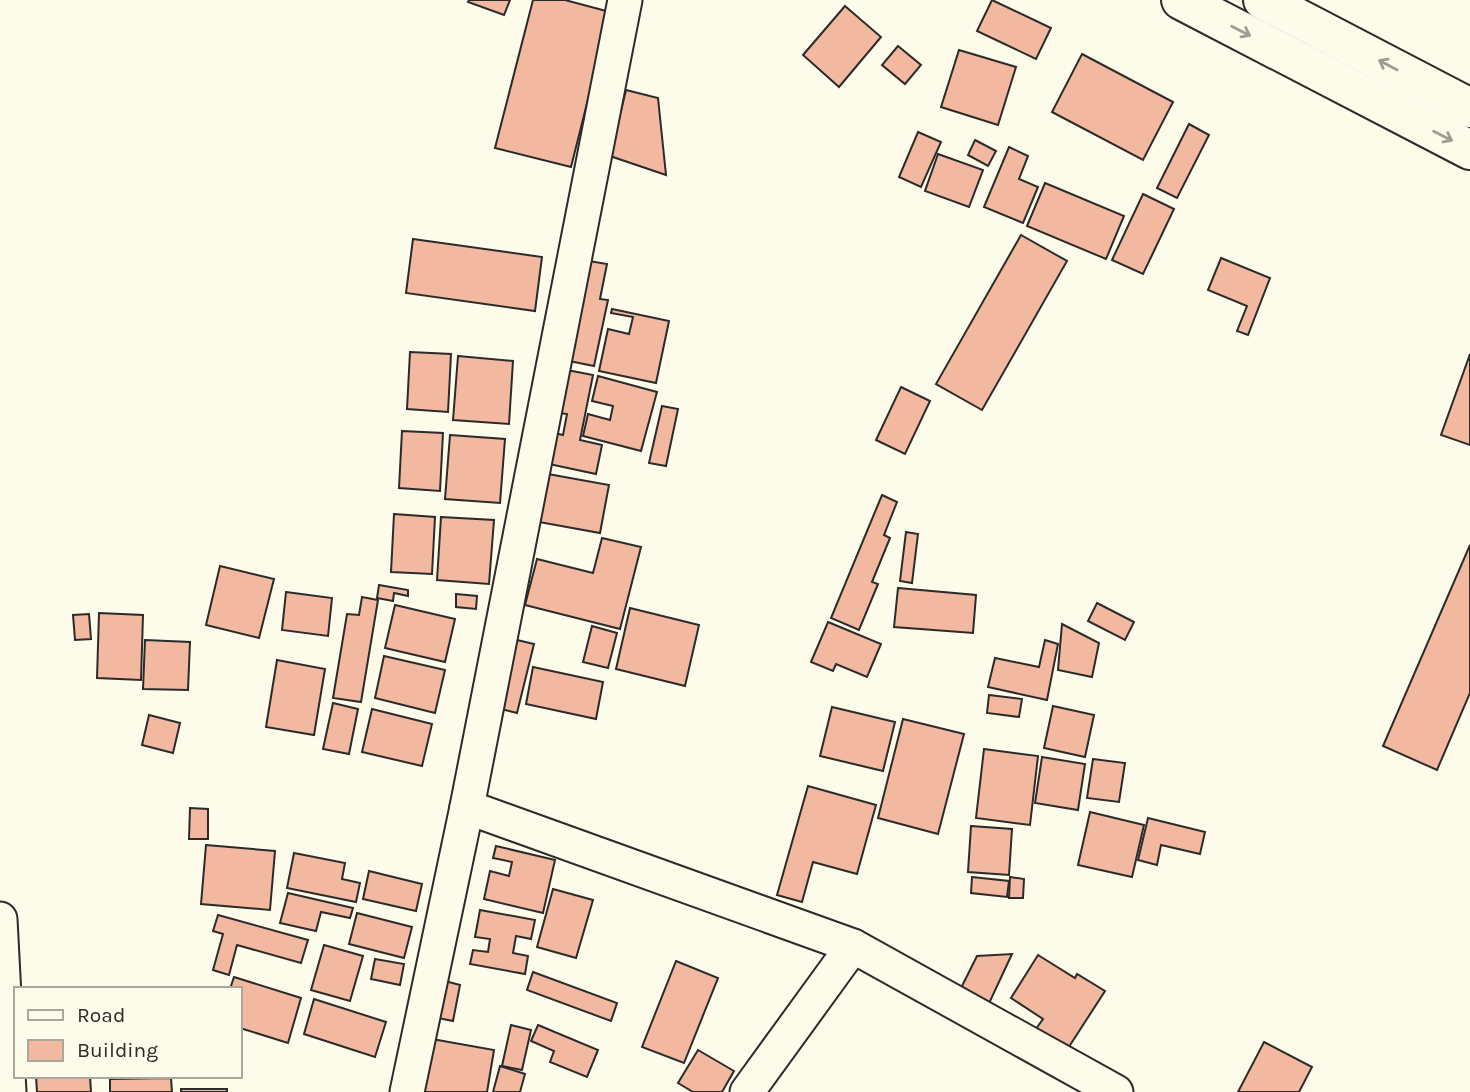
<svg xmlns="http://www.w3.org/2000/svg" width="1470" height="1092" viewBox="0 0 1470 1092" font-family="Karla,sans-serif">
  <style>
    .building { fill: #f2b8a0; stroke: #2b2b2b; stroke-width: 2 }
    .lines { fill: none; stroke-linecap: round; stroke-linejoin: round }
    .minor-casing { stroke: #2b2b2b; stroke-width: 37 }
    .highway-casing { stroke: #2b2b2b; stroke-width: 42 }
    .minor { stroke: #fdfbea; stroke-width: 33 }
    .highway { stroke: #fdfbea; stroke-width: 38 }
    .oneway { stroke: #9e9d94 }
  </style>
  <rect width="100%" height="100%" fill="#fdfbea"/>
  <g class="building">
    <path d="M 469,0 L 510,0 L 504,15 L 468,2 Z"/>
    <path d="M 533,0 L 565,0 L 610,12 L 571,167 L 495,148 Z"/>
    <path d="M 992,0 L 1051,28 L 1036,59 L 977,31 Z"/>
    <path d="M 845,6 L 881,37 L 839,87 L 803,55 Z"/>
    <path d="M 898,46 L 921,65 L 905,84 L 882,65 Z"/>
    <path d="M 959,50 L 1016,67 L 998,125 L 941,107 Z"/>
    <path d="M 1082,54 L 1173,102 L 1143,160 L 1052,112 Z"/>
    <path d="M 626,90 L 658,98 L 666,175 L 610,156 Z"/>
    <path d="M 1189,124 L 1209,135 L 1177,198 L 1157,188 Z"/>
    <path d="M 918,132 L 941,142 L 921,187 L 899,177 Z"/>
    <path d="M 975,140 L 996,151 L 988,166 L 968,155 Z"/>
    <path d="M 1009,147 L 1028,156 L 1019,179 L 1038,187 L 1023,223 L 984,207 Z"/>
    <path d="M 938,154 L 983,170 L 969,207 L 925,191 Z"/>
    <path d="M 1045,183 L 1124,216 L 1106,259 L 1027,226 Z"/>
    <path d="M 1143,194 L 1174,209 L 1143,274 L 1112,260 Z"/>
    <path d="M 1021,235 L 1067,261 L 982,410 L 936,384 Z"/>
    <path d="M 413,239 L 542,257 L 535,311 L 406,293 Z"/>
    <path d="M 1221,258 L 1270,278 L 1248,335 L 1237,331 L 1247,306 L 1208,290 Z"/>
    <path d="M 589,261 L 607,264 L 600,299 L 608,300 L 594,366 L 569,361 Z"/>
    <path d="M 612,309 L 669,321 L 656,383 L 599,371 L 608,329 L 629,334 L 633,317 L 611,313 Z"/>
    <path d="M 410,352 L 451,354 L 448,412 L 407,409 Z"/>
    <path d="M 1470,354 L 1470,445 L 1441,435 Z"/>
    <path d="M 458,356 L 513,361 L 509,424 L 453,420 Z"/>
    <path d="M 567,370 L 593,375 L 580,440 L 602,445 L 596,474 L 549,464 L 555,433 L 563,435 L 567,414 L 559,413 Z"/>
    <path d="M 598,376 L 657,392 L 641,451 L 583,436 L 588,414 L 610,420 L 613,406 L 592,401 Z"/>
    <path d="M 901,387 L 930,401 L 905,454 L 876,440 Z"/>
    <path d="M 662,406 L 678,409 L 666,466 L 649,463 Z"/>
    <path d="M 402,431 L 443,433 L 440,491 L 399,488 Z"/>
    <path d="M 450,435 L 505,439 L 500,503 L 445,499 Z"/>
    <path d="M 548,474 L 609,485 L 600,533 L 539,522 Z"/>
    <path d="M 882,495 L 897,502 L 884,535 L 890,538 L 872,582 L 878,584 L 859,630 L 831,618 Z"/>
    <path d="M 394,514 L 435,517 L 432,574 L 391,572 Z"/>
    <path d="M 441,517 L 494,520 L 489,584 L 437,580 Z"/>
    <path d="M 906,532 L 918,534 L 912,583 L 900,581 Z"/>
    <path d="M 602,538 L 641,547 L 620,629 L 525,605 L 537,559 L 593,573 Z"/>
    <path d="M 1470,545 L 1470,693 L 1437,770 L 1383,746 Z"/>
    <path d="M 220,566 L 274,579 L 259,638 L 206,625 Z"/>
    <path d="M 379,585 L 408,590 L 408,596 L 394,593 L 393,601 L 377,598 Z"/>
    <path d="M 898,588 L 976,595 L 973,633 L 894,627 Z"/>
    <path d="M 286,592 L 332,598 L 328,636 L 282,630 Z"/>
    <path d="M 456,594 L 477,596 L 476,609 L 456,607 Z"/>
    <path d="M 362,597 L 378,600 L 361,702 L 333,698 L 347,614 L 359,615 Z"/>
    <path d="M 1097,603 L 1134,622 L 1125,640 L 1088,621 Z"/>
    <path d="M 395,605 L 455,619 L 445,662 L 385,648 Z"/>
    <path d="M 630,608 L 699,625 L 685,686 L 616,669 Z"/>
    <path d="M 99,613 L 143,615 L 141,680 L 97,678 Z"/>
    <path d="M 89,614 L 91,639 L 75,640 L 73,615 Z"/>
    <path d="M 828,622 L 881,644 L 867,677 L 836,664 L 833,671 L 811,662 Z"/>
    <path d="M 1062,624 L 1099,643 L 1092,677 L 1058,670 Z"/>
    <path d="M 592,626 L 617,633 L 608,668 L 583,662 Z"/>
    <path d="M 145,640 L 190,642 L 188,690 L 143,689 Z"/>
    <path d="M 517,640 L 534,644 L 517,713 L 501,709 Z"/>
    <path d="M 1045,640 L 1058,644 L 1047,700 L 988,687 L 995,658 L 1039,667 Z"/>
    <path d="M 384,656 L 445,670 L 435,713 L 375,698 Z"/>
    <path d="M 277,660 L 325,669 L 314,735 L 266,727 Z"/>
    <path d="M 533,667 L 603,682 L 596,719 L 526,704 Z"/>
    <path d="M 989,695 L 1022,699 L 1019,717 L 987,713 Z"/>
    <path d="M 333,703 L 358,709 L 349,754 L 323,749 Z"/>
    <path d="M 1053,706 L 1094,715 L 1085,757 L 1044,748 Z"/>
    <path d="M 832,707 L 895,722 L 883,771 L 820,756 Z"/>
    <path d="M 372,709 L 432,724 L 422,766 L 362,752 Z"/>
    <path d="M 149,715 L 180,723 L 173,753 L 142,745 Z"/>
    <path d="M 903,719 L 964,734 L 938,834 L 878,818 Z"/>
    <path d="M 984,749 L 1038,756 L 1030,825 L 976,818 Z"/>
    <path d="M 1042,757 L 1085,764 L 1078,810 L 1035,803 Z"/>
    <path d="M 1093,759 L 1125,763 L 1119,802 L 1087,798 Z"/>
    <path d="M 808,786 L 876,805 L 857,874 L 813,862 L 802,902 L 777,895 Z"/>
    <path d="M 190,808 L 208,809 L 208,839 L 189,839 Z"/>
    <path d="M 1090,812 L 1144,825 L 1132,877 L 1078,865 Z"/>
    <path d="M 1148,818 L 1205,832 L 1200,854 L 1161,845 L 1157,865 L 1138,860 Z"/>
    <path d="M 971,826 L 1012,829 L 1009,875 L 968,872 Z"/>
    <path d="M 206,845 L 275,851 L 270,910 L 201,904 Z"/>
    <path d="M 496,846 L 555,860 L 543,913 L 484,899 L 490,871 L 509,876 L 512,862 L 493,858 Z"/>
    <path d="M 294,853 L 345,863 L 342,879 L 360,883 L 356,902 L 287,888 Z"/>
    <path d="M 369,871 L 422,884 L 416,911 L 363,899 Z"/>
    <path d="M 972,877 L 1009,881 L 1007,897 L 971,893 Z"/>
    <path d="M 1010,877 L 1024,879 L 1023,898 L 1009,898 Z"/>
    <path d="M 553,889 L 593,900 L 576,958 L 537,947 Z"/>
    <path d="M 288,893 L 353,908 L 350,918 L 321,912 L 316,931 L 280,923 Z"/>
    <path d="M 480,910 L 535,920 L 531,939 L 516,936 L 513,953 L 528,956 L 525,974 L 470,964 L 473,950 L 488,952 L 490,939 L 475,937 Z"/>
    <path d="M 357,913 L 412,927 L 404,958 L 349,944 Z"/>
    <path d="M 218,915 L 308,940 L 301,963 L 237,945 L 229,975 L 213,970 L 223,934 L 213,931 Z"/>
    <path d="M 324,945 L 363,956 L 350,1001 L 311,990 Z"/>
    <path d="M 1012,954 L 985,1012 L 956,998 L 977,956 Z"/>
    <path d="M 1038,955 L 1075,978 L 1077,974 L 1105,991 L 1065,1053 L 1033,1033 L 1043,1019 L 1011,998 Z"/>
    <path d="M 375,959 L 404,964 L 400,985 L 371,979 Z"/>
    <path d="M 676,961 L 718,978 L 684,1063 L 642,1047 Z"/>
    <path d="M 533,972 L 617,1003 L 611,1021 L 527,990 Z"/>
    <path d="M 234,977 L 301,998 L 288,1043 L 240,1028 L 240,989 L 230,989 Z"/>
    <path d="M 445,981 L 460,985 L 453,1021 L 438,1018 Z"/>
    <path d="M 314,999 L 386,1022 L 375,1057 L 304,1034 Z"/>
    <path d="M 511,1025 L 531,1030 L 522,1070 L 502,1066 Z"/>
    <path d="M 538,1025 L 598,1050 L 587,1077 L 550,1062 L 554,1051 L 531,1041 Z"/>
    <path d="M 432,1039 L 494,1050 L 487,1092 L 422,1092 Z"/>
    <path d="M 1264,1042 L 1312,1067 L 1299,1092 L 1238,1092 Z"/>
    <path d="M 698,1050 L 734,1071 L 722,1092 L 693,1092 L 678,1083 Z"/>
    <path d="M 500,1066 L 525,1074 L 520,1092 L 493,1092 Z"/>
    <path d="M 36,1076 L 90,1076 L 91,1092 L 37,1092 Z"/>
    <path d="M 171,1078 L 172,1092 L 110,1092 L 110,1079 Z"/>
    <rect x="181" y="1089" width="46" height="3"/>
  </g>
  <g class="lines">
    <defs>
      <g id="minor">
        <path d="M 467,807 L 853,946 L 1116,1092"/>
        <path d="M 0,919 L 9,1092"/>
        <path d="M 407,1092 L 467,807 L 625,0"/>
        <path d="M 747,1092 L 853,946"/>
      </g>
      <g id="highway">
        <path d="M 1181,0 L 1470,150"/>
        <path d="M 1263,0 L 1470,108"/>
      </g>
    </defs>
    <use href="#minor" class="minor-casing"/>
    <use href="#highway" class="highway-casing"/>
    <use href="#minor" class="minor"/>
    <use href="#highway" class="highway"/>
  </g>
  <defs><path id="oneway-shaft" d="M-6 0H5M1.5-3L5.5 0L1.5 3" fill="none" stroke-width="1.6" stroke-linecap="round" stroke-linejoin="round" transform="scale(1.75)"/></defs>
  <g class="oneway">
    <use href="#oneway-shaft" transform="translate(1241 31) rotate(27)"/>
    <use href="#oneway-shaft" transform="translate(1388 65) rotate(-152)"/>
    <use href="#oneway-shaft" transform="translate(1443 136) rotate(27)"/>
  </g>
  <rect x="14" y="987" width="228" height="91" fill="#fdfbea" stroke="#a9a89e" stroke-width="2"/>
  <rect x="28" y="1010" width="35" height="10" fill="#fdfbea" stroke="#a9a89e" stroke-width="2"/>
  <text x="77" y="1022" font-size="21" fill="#2b2b2b">Road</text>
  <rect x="28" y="1040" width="35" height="21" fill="#f2b8a0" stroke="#a9a89e" stroke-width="2"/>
  <text x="77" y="1057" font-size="21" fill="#2b2b2b">Building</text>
</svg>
